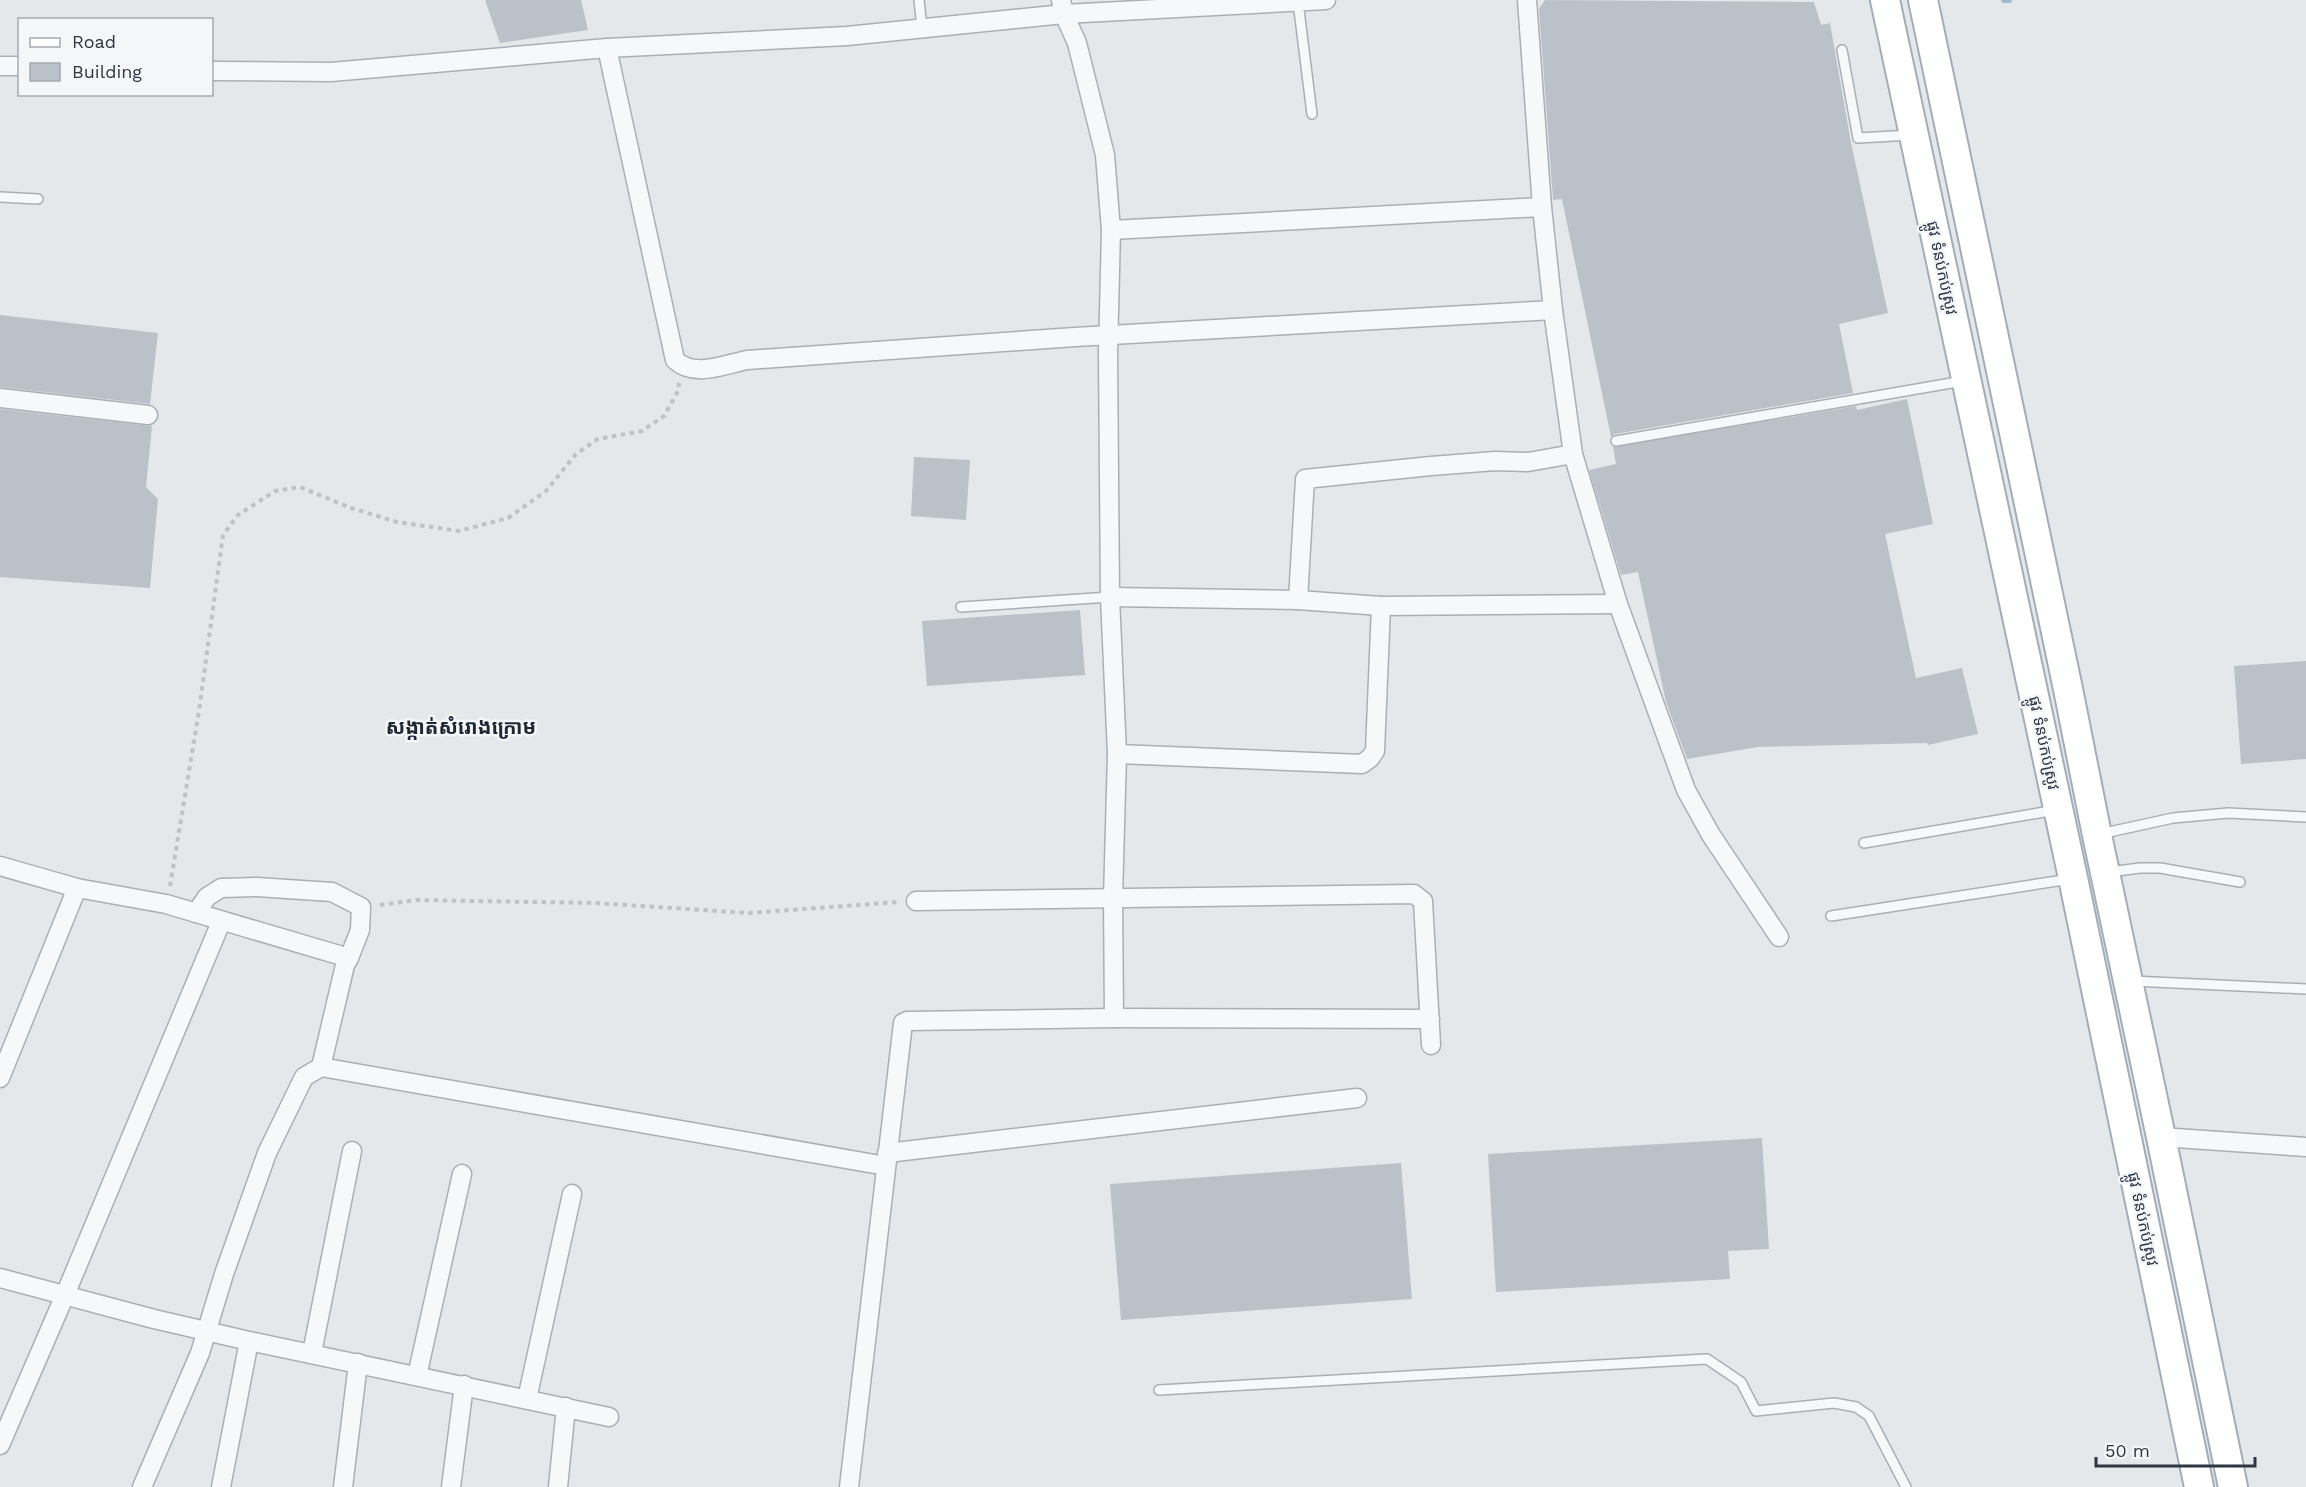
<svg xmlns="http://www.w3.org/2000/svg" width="2306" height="1487" viewBox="0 0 2306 1487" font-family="'Work Sans','Noto Sans Khmer',sans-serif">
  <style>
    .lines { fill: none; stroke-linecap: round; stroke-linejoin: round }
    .stream { stroke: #a1b9ca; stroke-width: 6 }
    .building { fill: #bbc1c8 }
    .lane-casing { stroke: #a9afb5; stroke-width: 12 }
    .street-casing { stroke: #a9afb5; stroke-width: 21 }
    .primary-casing { stroke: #a3adb7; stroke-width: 32 }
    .path { stroke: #bec2c6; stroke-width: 4; stroke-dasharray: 4.5 4.5; stroke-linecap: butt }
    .lane { stroke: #f7f8f9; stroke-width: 9 }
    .street { stroke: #f7f8f9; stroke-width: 18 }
    .primary { stroke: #fff; stroke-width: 28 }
    .labels { text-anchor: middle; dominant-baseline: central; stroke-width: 5; stroke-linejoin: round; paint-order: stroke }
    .street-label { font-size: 16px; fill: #2c3743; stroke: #f4f6f8 }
    .quarter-label { font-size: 20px; font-weight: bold; fill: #1e2834; stroke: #f4f6f8 }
  </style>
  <rect width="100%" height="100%" fill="#e4e8eb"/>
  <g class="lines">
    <path class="stream" d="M 2004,0 L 2009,0"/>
  </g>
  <g class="building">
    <path d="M 485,0 L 581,0 L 588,30 L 500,43 Z"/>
    <path d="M 1545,0 L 1814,2 L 1821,25 L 1830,23 L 1851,143 L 1888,313 L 1839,324 L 1853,393 L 1615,434 L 1611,437 L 1562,199 L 1553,200 L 1539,9 Z"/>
    <path d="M 0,315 L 158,333 L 150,404 L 0,387 Z"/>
    <path d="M 1907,399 L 1933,524 L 1885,534 L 1916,678 L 1962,668 L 1978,734 L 1928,745 L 1927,743 L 1758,747 L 1687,759 L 1666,702 L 1638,572 L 1621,575 L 1589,470 L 1616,464 L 1613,447 L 1856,406 L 1857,410 Z"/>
    <path d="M 0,409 L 152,426 L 146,487 L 158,499 L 150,588 L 0,577 Z"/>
    <path d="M 914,457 L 970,460 L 966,520 L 911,516 Z"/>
    <path d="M 1080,610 L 1085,675 L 927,686 L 922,621 Z"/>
    <path d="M 2306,661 L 2306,759 L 2241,764 L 2234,666 Z"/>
    <path d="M 1762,1138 L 1769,1249 L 1728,1251 L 1730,1279 L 1496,1292 L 1488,1154 Z"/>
    <path d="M 1401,1163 L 1412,1299 L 1121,1320 L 1110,1184 Z"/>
  </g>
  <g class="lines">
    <defs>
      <g id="lane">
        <path d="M 919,0 L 922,28"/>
        <path d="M 1298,2 L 1312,114"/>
        <path d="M 1842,50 L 1858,138 L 1911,135"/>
        <path d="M 0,197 L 38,199"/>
        <path d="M 1616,441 L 1963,381"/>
        <path d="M 961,607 L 1110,597"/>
        <path d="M 2100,834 L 2173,818 L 2228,813 L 2306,817"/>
        <path d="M 1864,843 L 2056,810"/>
        <path d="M 2109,872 L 2140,868 L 2160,868 L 2240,882"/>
        <path d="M 1831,916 L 2070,879"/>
        <path d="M 2132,981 L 2306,989"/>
        <path d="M 1159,1390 L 1707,1359 L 1741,1382 L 1756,1411 L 1834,1403 L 1856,1407 L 1869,1416 L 1906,1487"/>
      </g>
      <g id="street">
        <path d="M 1061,0 L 1064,14 L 1077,43 L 1105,155 L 1111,230 L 1108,353 L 1110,597 L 1117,754 L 1113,898 L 1114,1018"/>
        <path d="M 1527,0 L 1542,207 L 1553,310 L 1573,454 L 1618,604 L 1686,790 L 1711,835 L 1779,937"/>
        <path d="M 607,48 L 675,360 C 694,378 723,365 747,360 L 1075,337 L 1553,310"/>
        <path d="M 0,66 L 20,66"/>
        <path d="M 212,71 L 331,72 L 607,48 L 847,36 L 1064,14 L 1326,0"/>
        <path d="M 1111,230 L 1542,207"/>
        <path d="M 0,398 L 148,415"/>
        <path d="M 1110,597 L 1298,600 L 1381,606 L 1618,604"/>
        <path d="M 1298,600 L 1305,479 L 1431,466 L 1495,461 L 1528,462 L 1573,454"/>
        <path d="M 1117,754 L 1362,764 L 1370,758 L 1375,751 L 1381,606"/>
        <path d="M 0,866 L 77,888 L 166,904 L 349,958 L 345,965 L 321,1067"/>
        <path d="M 916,901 L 1414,894 L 1423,901 L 1431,1045"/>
        <path d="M 196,913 L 207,897 L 221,888 L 257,887 L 332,892 L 361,907 L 360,930 L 349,958"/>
        <path d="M 0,1078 L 77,888"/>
        <path d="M 2161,1137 L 2306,1147"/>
        <path d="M 887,1153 L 1357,1098"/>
        <path d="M 0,1278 L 154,1319 L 249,1341 L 609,1417"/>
        <path d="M 312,1353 L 352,1151"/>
        <path d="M 417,1376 L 462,1174"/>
        <path d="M 527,1399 L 572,1194"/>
        <path d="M 0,1445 L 65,1295 L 221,922"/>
        <path d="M 142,1487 L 200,1353 L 224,1274 L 267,1153 L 304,1077 L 321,1067 L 886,1166"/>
        <path d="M 221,1487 L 249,1341"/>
        <path d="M 343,1487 L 358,1363"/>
        <path d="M 451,1487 L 464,1385"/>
        <path d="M 558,1487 L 566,1407"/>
        <path d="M 849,1487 L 903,1023 L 907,1021 L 1114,1018 L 1430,1019"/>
      </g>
      <g id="primary">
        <path d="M 1885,0 L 2073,878 L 2199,1487"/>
        <path d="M 1923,0 L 2068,689 L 2097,835 L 2161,1137 L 2233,1487"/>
      </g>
    </defs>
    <use href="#lane" class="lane-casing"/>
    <use href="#street" class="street-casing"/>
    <use href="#primary" class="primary-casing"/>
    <g class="path">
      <path d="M 170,886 L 199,711 L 223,535 L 238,515 L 275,491 L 300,487 L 351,508 L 397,522 L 459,531 L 508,518 L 546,491 L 576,454 L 598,439 L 642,431 L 664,416 L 678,391 L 679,383"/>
      <path d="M 380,905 L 416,900 L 595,903 L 749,913 L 899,902"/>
    </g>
    <use href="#lane" class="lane"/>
    <use href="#street" class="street"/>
    <use href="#primary" class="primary"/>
  </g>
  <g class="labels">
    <g class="street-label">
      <text transform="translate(1942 268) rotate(78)">ផ្លូវ ទំនប់កប់ស្រូវ</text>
      <text transform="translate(2044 743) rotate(78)">ផ្លូវ ទំនប់កប់ស្រូវ</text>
      <text transform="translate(2143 1219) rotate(78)">ផ្លូវ ទំនប់កប់ស្រូវ</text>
    </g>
    <g class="quarter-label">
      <text x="461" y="727">សង្កាត់សំរោងក្រោម</text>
    </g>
  </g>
  <rect x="18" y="18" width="195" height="78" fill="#f4f6f8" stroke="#a4aab0" stroke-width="1.5"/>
  <rect x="30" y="38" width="30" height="9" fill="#ffffff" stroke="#a4aab0" stroke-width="1.5"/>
  <text x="72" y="48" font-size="18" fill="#2c3743">Road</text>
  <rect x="30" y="63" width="30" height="18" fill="#bbc1c8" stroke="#a4aab0" stroke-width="1.5"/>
  <text x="72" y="78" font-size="18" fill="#2c3743">Building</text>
  <path d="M2096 1457v9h159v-9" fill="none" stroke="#2c3743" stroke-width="3"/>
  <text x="2105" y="1457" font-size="18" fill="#2c3743" stroke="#f4f6f8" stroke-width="4.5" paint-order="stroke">50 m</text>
</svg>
